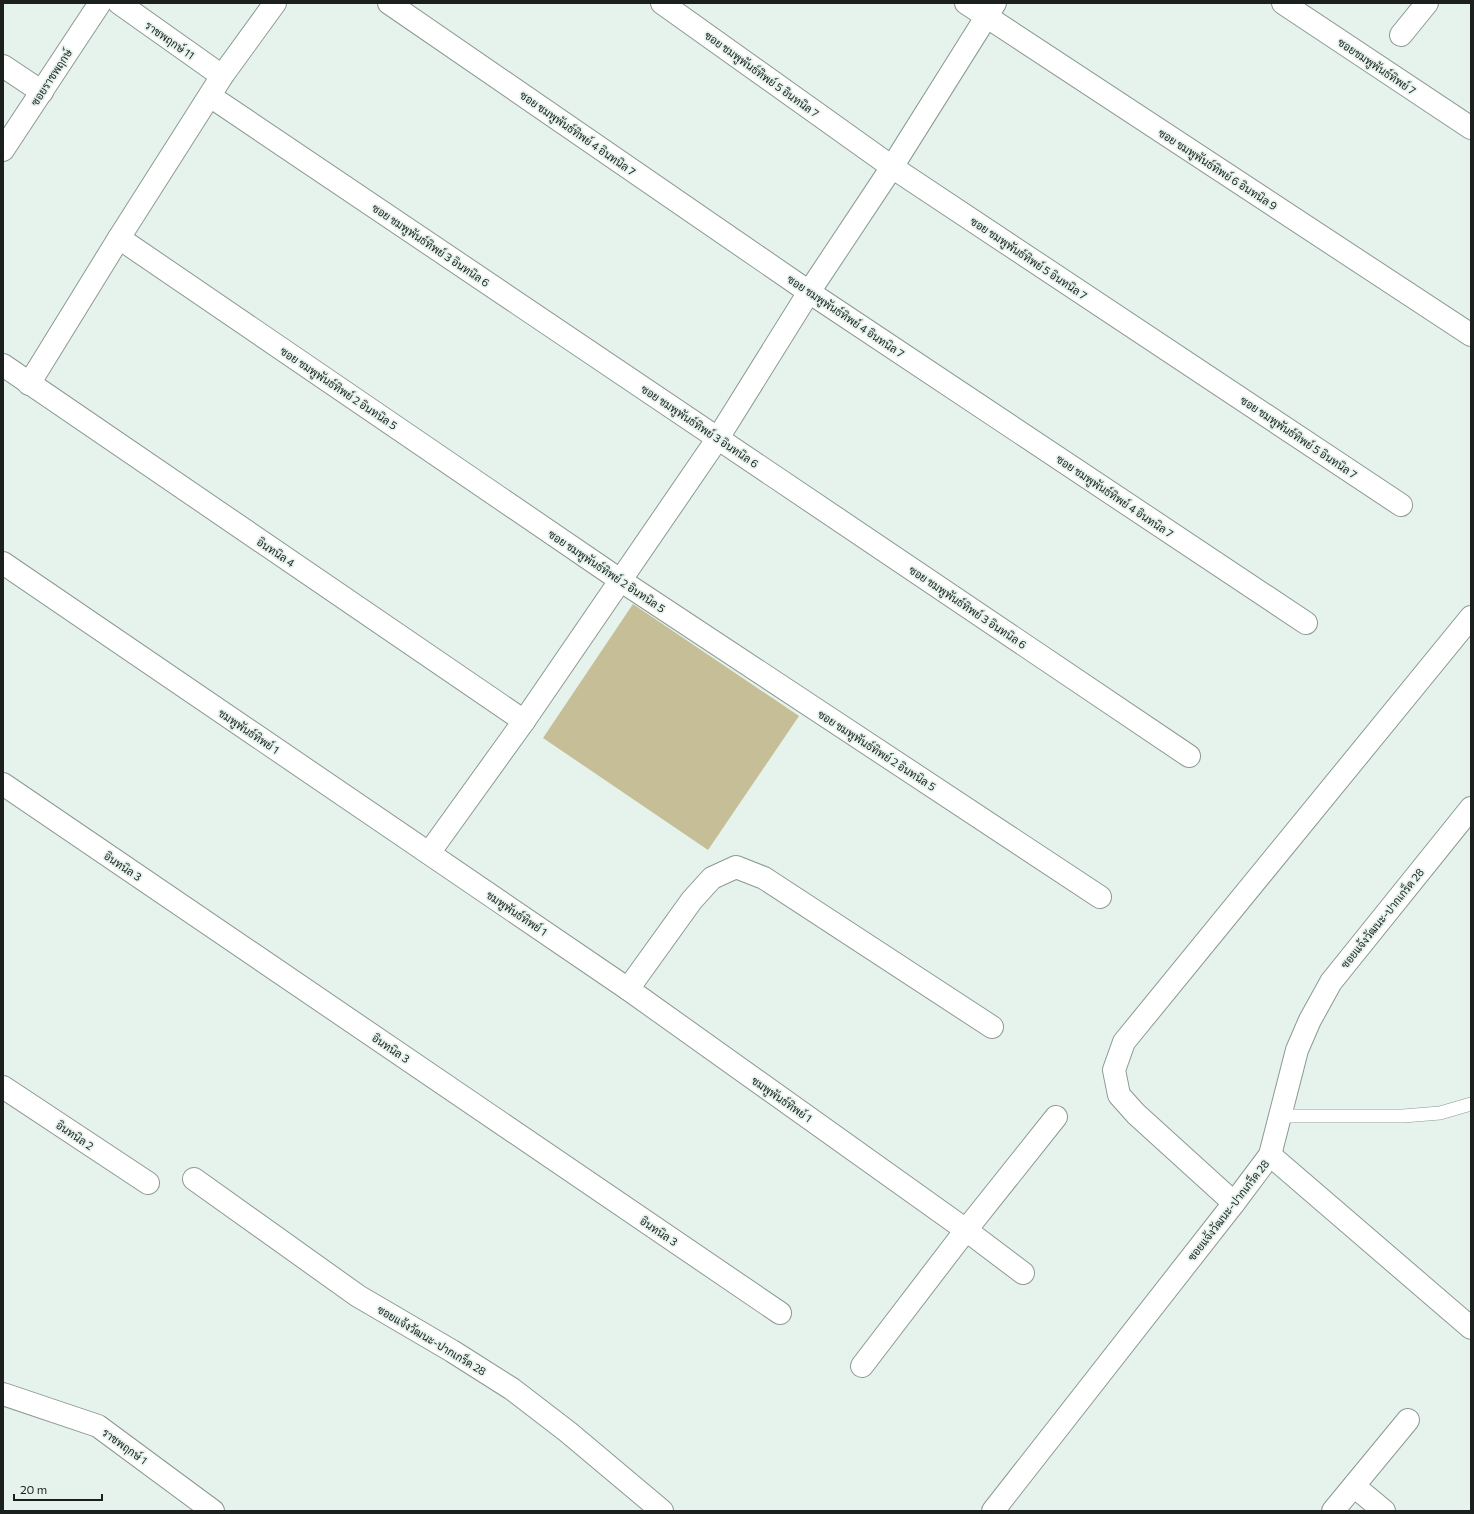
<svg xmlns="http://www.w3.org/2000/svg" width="1474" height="1514" viewBox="0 0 1474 1514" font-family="Commissioner,Sarabun,sans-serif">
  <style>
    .green { fill: #c5be96 }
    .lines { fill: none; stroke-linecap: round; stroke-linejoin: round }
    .service-casing { stroke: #8c9993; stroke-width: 14 }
    .minor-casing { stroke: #8c9993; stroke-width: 24 }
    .service { stroke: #fff; stroke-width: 13 }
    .minor { stroke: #fff; stroke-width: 22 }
    .labels { text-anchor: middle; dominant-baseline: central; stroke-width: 3.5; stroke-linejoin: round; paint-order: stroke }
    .street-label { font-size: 11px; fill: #1b201e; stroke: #e6f3ed }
  </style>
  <rect width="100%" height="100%" fill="#e6f3ed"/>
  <path class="green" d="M 633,604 L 799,716 L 708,850 L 543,738 Z"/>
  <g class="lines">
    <defs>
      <path id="service" d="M 1280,1116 L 1403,1116 L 1440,1113 L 1471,1104"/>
      <g id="minor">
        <path d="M 119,3 L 222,76"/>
        <path d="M 389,3 L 809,292 L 1306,623"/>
        <path d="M 662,3 L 892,167 L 1401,505"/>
        <path d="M 966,3 L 1471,335"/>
        <path d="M 1283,3 L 1471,128"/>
        <path d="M 1401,35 L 1427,3"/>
        <path d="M 3,66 L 42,92"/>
        <path d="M 210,96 L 1189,756"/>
        <path d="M 3,150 L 100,3"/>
        <path d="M 119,238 L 620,580 L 1100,897"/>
        <path d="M 3,365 L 524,721"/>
        <path d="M 29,384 L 119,238 L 222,76 L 275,3"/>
        <path d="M 3,563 L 628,989 L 966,1230 L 1023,1273"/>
        <path d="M 3,784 L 780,1313"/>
        <path d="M 429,853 L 524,721 L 718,438 L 809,292 L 892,167 L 995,3"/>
        <path d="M 628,989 L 692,900 L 712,878 L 736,867 L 764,878 L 992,1027"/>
        <path d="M 3,1087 L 148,1183"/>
        <path d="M 1270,1155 L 1471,1328"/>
        <path d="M 194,1179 L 358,1296 L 452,1351 L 512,1389 L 568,1432 L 662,1511"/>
        <path d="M 1234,1203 L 1136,1114 L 1119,1095 L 1114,1070 L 1124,1042 L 1471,617"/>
        <path d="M 862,1366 L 966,1230 L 1056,1117"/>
        <path d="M 3,1394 L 98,1426 L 213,1511"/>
        <path d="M 1354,1486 L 1384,1511"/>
        <path d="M 993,1511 L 1234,1203 L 1270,1155 L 1297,1050 L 1310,1020 L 1331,982 L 1471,808"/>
        <path d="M 1333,1511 L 1408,1420"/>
      </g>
    </defs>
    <use href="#service" class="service-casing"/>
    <use href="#minor" class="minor-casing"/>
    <use href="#service" class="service"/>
    <use href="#minor" class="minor"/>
  </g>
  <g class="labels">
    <g class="street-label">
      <text transform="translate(170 40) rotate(35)">ราชพฤกษ์ 11</text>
      <text transform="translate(1377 66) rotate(34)">ซอยชมพูพันธ์ทิพย์ 7</text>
      <text transform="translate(762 74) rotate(36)">ซอย ชมพูพันธ์ทิพย์ 5 อินทนิล 7</text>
      <text transform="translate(51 77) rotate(-57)">ซอยราชพฤกษ์</text>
      <text transform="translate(578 133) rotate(35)">ซอย ชมพูพันธ์ทิพย์ 4 อินทนิล 7</text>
      <text transform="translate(1218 169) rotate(33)">ซอย ชมพูพันธ์ทิพย์ 6 อินทนิล 9</text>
      <text transform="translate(431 245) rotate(34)">ซอย ชมพูพันธ์ทิพย์ 3 อินทนิล 6</text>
      <text transform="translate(1029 258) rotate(34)">ซอย ชมพูพันธ์ทิพย์ 5 อินทนิล 7</text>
      <text transform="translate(846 316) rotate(34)">ซอย ชมพูพันธ์ทิพย์ 4 อินทนิล 7</text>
      <text transform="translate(339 388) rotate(34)">ซอย ชมพูพันธ์ทิพย์ 2 อินทนิล 5</text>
      <text transform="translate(700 426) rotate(34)">ซอย ชมพูพันธ์ทิพย์ 3 อินทนิล 6</text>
      <text transform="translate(1299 437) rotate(34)">ซอย ชมพูพันธ์ทิพย์ 5 อินทนิล 7</text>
      <text transform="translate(1115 496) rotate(34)">ซอย ชมพูพันธ์ทิพย์ 4 อินทนิล 7</text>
      <text transform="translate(276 552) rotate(34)">อินทนิล 4</text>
      <text transform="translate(607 571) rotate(34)">ซอย ชมพูพันธ์ทิพย์ 2 อินทนิล 5</text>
      <text transform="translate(968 607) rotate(34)">ซอย ชมพูพันธ์ทิพย์ 3 อินทนิล 6</text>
      <text transform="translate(249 731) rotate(34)">ชมพูพันธ์ทิพย์ 1</text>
      <text transform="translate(877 750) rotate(33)">ซอย ชมพูพันธ์ทิพย์ 2 อินทนิล 5</text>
      <text transform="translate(123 866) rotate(34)">อินทนิล 3</text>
      <text transform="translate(517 913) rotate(34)">ชมพูพันธ์ทิพย์ 1</text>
      <text transform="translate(1382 918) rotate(-51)">ซอยแจ้งวัฒนะ-ปากเกร็ด 28</text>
      <text transform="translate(391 1048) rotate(34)">อินทนิล 3</text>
      <text transform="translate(782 1099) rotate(35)">ชมพูพันธ์ทิพย์ 1</text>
      <text transform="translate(75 1135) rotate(34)">อินทนิล 2</text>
      <text transform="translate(1228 1210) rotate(-52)">ซอยแจ้งวัฒนะ-ปากเกร็ด 28</text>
      <text transform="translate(659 1231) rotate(34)">อินทนิล 3</text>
      <text transform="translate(432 1340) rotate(31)">ซอยแจ้งวัฒนะ-ปากเกร็ด 28</text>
      <text transform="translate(125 1446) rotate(36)">ราชพฤกษ์ 1</text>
    </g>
  </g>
  <rect width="1474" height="1514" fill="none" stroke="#1b201e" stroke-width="8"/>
  <path d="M14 1494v6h88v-6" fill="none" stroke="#1b201e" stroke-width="2"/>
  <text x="20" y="1494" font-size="12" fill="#1b201e" stroke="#e6f3ed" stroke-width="3" paint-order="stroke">20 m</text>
</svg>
